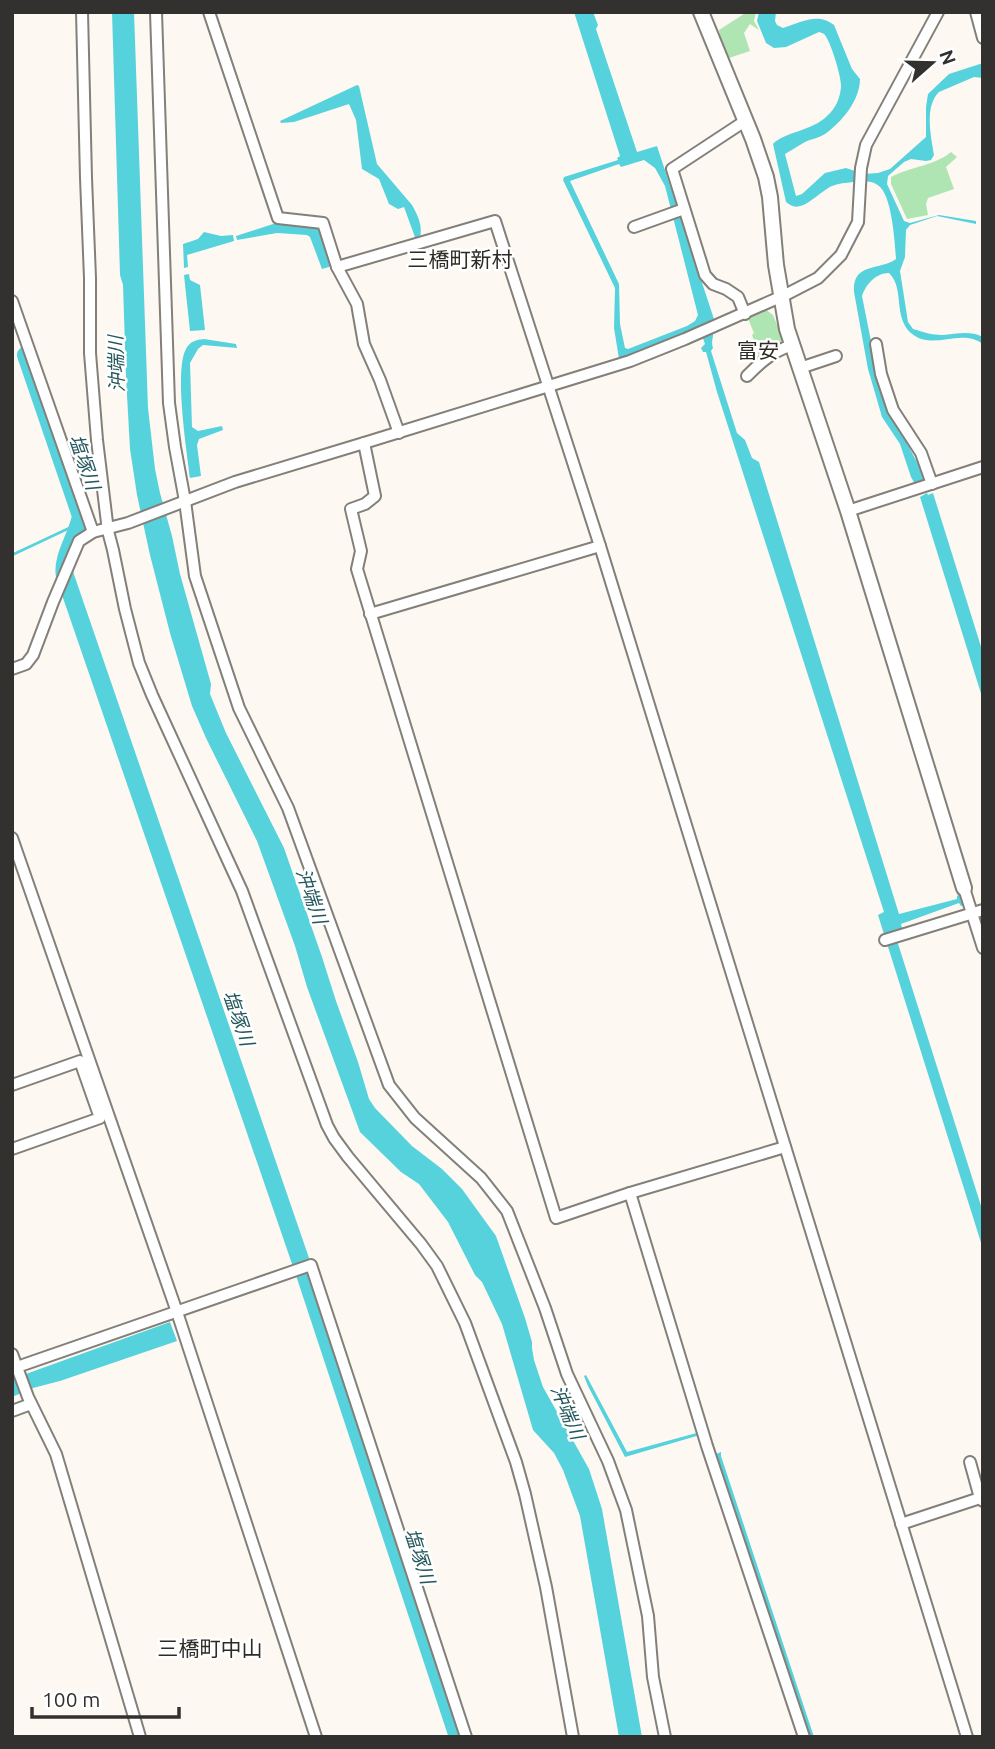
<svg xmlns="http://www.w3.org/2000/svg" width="995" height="1749" viewBox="0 0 995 1749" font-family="Ubuntu,'Noto Sans JP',sans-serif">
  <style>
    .green { fill: #afe4b3 }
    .water { fill: #56d2dc; fill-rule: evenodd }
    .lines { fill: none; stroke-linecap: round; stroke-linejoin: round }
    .stream { stroke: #56d2dc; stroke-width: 2.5 }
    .river { stroke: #56d2dc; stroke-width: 18 }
    .street-casing { stroke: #837f79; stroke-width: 14 }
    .secondary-casing { stroke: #837f79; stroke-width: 18 }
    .street { stroke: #fff; stroke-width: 10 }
    .secondary { stroke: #fff; stroke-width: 14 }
    .labels { text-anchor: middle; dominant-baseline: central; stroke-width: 5; stroke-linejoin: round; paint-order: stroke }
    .water-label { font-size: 19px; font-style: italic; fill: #24585d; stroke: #fff }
    .quarter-label { font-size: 21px; fill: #2e2b25; stroke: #fff }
  </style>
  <rect width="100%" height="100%" fill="#fdf9f2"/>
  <g class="green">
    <path d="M 747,12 L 756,12 L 754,21 L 759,30 L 750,24 L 744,33 L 750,51 L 729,58 L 720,36 L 719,30 Z"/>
    <path d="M 951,152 L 957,157 L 946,167 L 954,189 L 928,198 L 926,204 L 928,215 L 907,219 L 891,184 L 891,177 C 912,166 934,166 951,152 Z"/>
    <path d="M 765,309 L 773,315 L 786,346 L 760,359 L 752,335 L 754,333 L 749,321 L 749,316 Z"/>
  </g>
  <g class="water">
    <path d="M 112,12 L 134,12 L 148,408 L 155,469 L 160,493 L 172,536 L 180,574 L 211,684 L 210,694 L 226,733 L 284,848 L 322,957 L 336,1001 L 358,1062 L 369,1099 L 375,1108 L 412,1146 L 442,1169 L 462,1189 L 496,1236 L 525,1318 L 532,1342 L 532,1348 L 534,1360 L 543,1387 L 589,1469 L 602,1509 L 642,1737 L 619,1737 L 580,1516 L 563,1470 L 554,1453 L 533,1430 L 502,1324 L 482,1282 L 475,1275 L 448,1222 L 419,1184 L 401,1172 L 360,1132 L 307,987 L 295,946 L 257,841 L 206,738 L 192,706 L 170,633 L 150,555 L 137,495 L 130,449 L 126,377 L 123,285 L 120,275 Z"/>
    <path d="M 574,12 L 593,12 L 598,25 L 596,29 L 637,152 L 657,146 L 714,319 L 711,325 C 716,338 710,338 713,348 L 711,351 L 737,433 L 745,440 L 752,458 L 759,462 L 899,914 L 957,899 L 957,896 L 960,894 L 964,905 L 961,906 L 959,903 L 901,924 L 902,928 L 894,931 L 983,1212 L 983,1249 L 878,915 L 884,912 L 717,392 L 706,352 L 703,352 L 701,348 L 705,344 L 701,333 L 619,359 L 614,328 L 615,288 L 563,180 L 564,177 L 618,160 L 617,158 L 620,156 ZM 644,160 L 655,168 L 665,186 L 698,315 L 695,321 L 687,326 L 628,349 L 625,348 L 620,324 L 619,284 L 570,181 L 619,164 L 621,167 Z"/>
    <path d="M 759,12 L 776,12 L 775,21 L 777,25 L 783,28 C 801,22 818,12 834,25 L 852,69 L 860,79 C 860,100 842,122 825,134 C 819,138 811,139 805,142 C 798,146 792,150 785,154 L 796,196 L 802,194 L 825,173 L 846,168 L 864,174 L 878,173 L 890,169 L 926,137 L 926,107 L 928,94 L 949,74 L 983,63 L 983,78 L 974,77 L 939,92 C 924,107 931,136 934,155 L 931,160 L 926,161 L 911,159 L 904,162 L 888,176 L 887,184 L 904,221 L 910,223 L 939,215 L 976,221 L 976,224 L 937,216 L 910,225 L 906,230 L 905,257 L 900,271 L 908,322 L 913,329 C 923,332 932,335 942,335 C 957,334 969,330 983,337 L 983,344 C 962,328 935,349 915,336 C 891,321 906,289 889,273 C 876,273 866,284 862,296 L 875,361 L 890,412 L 918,464 L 924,481 L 915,484 L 911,477 L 900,444 L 882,417 L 868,369 L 854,292 C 852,262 880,271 896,259 C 895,243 892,196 879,186 C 872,180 862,181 853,182 C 846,183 839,183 832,186 C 823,190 808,205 800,206 C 794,208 790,205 786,202 L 773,144 C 784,132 812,131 827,116 C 836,108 840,98 841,87 C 842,78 830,39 824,34 C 823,33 821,33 819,32 L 786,47 L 774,48 L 766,43 L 757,21 Z"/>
    <path d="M 357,85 L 359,86 L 377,164 L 412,205 C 418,216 423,226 420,238 L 416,240 L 404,207 L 398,209 L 389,204 L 379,179 L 362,169 L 356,120 L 349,104 L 294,122 L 281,123 L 280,121 Z"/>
    <path d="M 273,224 L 318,225 L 332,266 L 322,269 L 310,237 L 307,235 L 277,233 L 237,240 L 236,236 Z"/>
    <path d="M 204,232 L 221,236 L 233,235 L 234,241 L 187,255 L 188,267 L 184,268 L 183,244 L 198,239 Z"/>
    <path d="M 189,274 L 190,280 L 200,285 L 205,330 L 190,331 L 184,275 Z"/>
    <path d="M 204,339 L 236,344 L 237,348 L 203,345 L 198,349 L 190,363 L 192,427 L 198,431 L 222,426 L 223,430 L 199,439 L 197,445 L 201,476 L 190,478 C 187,452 174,370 186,349 C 190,341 196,340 204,339 Z"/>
    <path d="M 927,493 L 928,495 L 933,493 L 983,653 L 983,700 L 920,497 Z"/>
    <path d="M 170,1322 L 177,1341 L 60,1381 L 33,1388 L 12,1397 L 12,1379 Z"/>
    <path d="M 586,1375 L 627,1452 L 700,1432 L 700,1435 L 625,1457 L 588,1386 L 584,1376 Z"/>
    <path d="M 721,1452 L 721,1456 L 814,1737 L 811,1737 L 717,1457 L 716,1457 L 716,1454 Z"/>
  </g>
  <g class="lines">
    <path class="stream" d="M 12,555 L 80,523"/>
    <path class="river" d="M 26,355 L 81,516 C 78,535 61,558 65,576 L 305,1274 L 458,1737"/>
    <defs>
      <g id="street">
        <path d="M 82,12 L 86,178 L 90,278 L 90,353 L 97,440 L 108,531 L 113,550 L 125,609 L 139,663 L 152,695 L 242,891 L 327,1125 L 334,1138 L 348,1157 L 421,1244 L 437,1266 L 465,1323 L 516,1462 L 525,1494 L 546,1587 L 573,1737"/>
        <path d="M 156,12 L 169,403 L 175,447 L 185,501 L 195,576 L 239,708 L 288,808 L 389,1085 L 415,1118 L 481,1178 L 507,1211 L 545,1308 L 567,1374 L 608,1461 L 626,1510 L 648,1616 L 653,1677 L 665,1737"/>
        <path d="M 209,12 L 278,218 L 323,223 L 337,267 L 357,304 L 364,344 L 380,380 L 399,433"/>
        <path d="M 976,12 L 983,38"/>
        <path d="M 634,227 L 684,209"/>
        <path d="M 337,267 L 495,221 L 600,546 L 967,1737"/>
        <path d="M 12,301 L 93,532"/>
        <path d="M 745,314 L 738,297 L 726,289 L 713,284 L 705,275 L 672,169 L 745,121"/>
        <path d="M 876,344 L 881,374 L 893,410 L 921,453 L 932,484"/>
        <path d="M 800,368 L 836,356"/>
        <path d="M 747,376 C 762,361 772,352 792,345"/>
        <path d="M 364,443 L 375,496 L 365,504 L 351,509 L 361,551 L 357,569 L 556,1218 L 630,1193 L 785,1147"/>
        <path d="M 848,511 L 983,467"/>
        <path d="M 370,614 L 600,546"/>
        <path d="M 12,669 L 26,664 L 33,655 L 53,602 L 79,541 L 93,532 L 128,523 L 235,482 L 364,443 L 630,361 L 685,339 L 787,294 L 818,278 L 841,255 L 858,222 L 861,168 L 866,145 L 938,12"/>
        <path d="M 12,838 L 177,1312 L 316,1737"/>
        <path d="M 964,888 L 983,948"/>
        <path d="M 885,940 L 983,910"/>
        <path d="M 12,1085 L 80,1061 L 100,1118 L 12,1149"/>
        <path d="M 630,1193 L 707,1446 L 804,1737"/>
        <path d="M 12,1354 L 28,1397 L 56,1454 L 140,1737"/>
        <path d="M 17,1367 L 311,1265 L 466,1737"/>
        <path d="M 12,1411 L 31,1404"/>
        <path d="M 970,1462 L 980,1498"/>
        <path d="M 901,1524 L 980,1498 L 983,1501"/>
      </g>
      <path id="secondary" d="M 701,12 L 753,139 L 766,177 L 770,197 L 776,265 L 787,329 L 848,511 L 964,888"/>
    </defs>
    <use href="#street" class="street-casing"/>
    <use href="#secondary" class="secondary-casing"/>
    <use href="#street" class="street"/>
    <use href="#secondary" class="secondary"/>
  </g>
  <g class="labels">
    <g class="water-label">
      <text transform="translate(116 364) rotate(-92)">沖端川</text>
      <text transform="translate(85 462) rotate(71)">塩塚川</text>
      <text transform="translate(312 896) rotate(71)">沖端川</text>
      <text transform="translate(239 1018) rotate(71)">塩塚川</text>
      <text transform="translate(568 1412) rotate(67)">沖端川</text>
      <text transform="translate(420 1556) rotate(72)">塩塚川</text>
    </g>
    <g class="quarter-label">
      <text x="460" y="259">三橋町新村</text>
      <text x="758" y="350">富安</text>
      <text x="210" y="1648">三橋町中山</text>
    </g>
  </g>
  <rect width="995" height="1749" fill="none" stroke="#33312f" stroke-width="28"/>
  <g transform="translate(932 63) rotate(70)" stroke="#ffffff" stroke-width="5" paint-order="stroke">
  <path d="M0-5L12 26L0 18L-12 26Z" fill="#33312f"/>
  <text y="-10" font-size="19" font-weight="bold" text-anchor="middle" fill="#33312f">N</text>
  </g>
  <path d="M32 1707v10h147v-10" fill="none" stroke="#33312f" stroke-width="3.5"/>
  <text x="42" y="1707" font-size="21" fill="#33312f" stroke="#ffffff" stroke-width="5" paint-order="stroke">100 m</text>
</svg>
